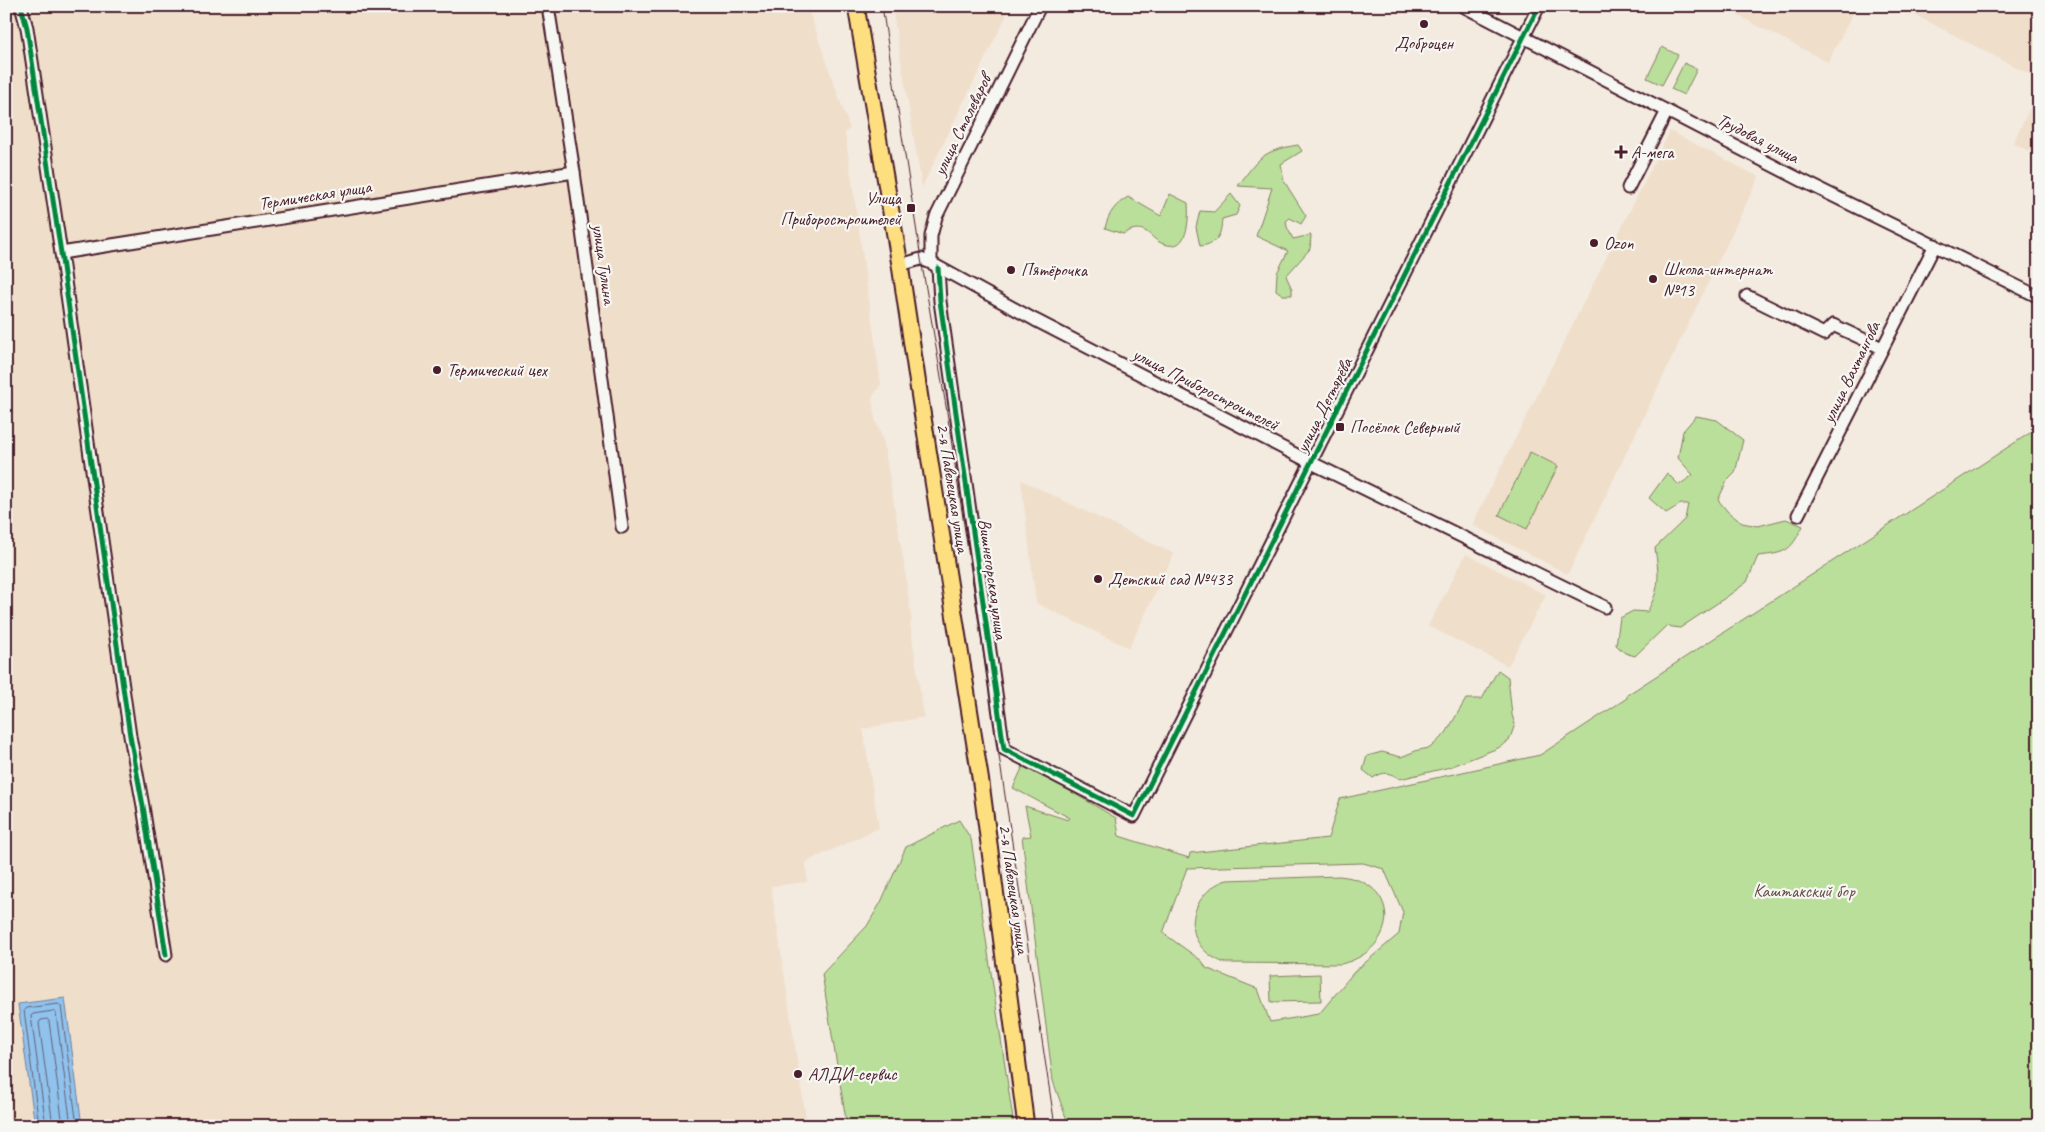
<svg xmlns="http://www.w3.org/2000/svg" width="2045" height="1132" viewBox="0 0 2045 1132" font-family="Caveat,sans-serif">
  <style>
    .built { fill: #efdeca }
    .green { fill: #badf9a; stroke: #827f62; fill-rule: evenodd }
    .water { fill: #8fc2ec; stroke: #73819f }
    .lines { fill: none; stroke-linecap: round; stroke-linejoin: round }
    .shore { stroke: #666078; stroke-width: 1 }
    .minor-casing { stroke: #4a1f2b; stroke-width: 15 }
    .major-casing { stroke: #4a1f2b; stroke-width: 19 }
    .minor { stroke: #f6f6f2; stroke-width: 11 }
    .major { stroke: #fedf80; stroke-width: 15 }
    .tram { stroke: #4a1f2b; stroke-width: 1 }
    .cycleway-casing { stroke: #f6f6f2; stroke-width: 8 }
    .cycleway { stroke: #00873e; stroke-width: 5 }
    .poi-dot { fill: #4a1f2b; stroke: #f6f6f2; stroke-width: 2 }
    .labels { text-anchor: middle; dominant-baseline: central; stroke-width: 4.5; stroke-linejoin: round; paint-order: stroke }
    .poi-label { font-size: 18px; fill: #4a1f2b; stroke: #f6f6f2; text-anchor: start }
    .street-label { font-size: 18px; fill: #4a1f2b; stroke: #f6f6f2 }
    .park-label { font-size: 18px; fill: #664f47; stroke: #f6f6f2 }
  </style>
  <rect width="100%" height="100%" fill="#f3ebe0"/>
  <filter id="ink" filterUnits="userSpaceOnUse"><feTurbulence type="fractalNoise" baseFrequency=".02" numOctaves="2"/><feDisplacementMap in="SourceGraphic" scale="10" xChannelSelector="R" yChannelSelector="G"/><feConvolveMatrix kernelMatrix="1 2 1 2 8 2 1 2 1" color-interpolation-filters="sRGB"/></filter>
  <g filter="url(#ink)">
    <g class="built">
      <path d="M 6,6 L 807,6 L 850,129 L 845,132 L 881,384 L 872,398 L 875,419 L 883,440 L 903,557 L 912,622 L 910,623 L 924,717 L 863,729 L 879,828 L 806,862 L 807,882 L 771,886 L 807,1126 L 6,1126 Z"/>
      <path d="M 892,6 L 1011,6 L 922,187 Z"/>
      <path d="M 1735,6 L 1857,6 L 1828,62 L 1733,13 Z"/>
      <path d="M 1898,6 L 2039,6 L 2039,60 L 2031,75 Z"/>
      <path d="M 2039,90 L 2039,156 L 2013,143 Z"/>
      <path d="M 1670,131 L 1759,177 L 1568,574 L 1472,525 Z"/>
      <path d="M 1021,480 L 1174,554 L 1129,648 L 1036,603 Z"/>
      <path d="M 1466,554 L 1546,595 L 1508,666 L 1428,626 Z"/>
    </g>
    <g class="green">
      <path d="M 1662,47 L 1678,55 L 1662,85 L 1647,78 Z"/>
      <path d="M 1684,63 L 1697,69 L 1684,95 L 1671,89 Z"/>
      <path d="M 1298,145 L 1302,151 L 1281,164 L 1284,181 L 1306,216 L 1301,224 L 1290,218 L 1286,221 L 1287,227 L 1293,239 L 1311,235 L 1310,249 L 1286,276 L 1292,289 L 1292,295 L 1283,295 L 1276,290 L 1277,273 L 1288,251 L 1256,236 L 1272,188 L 1238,186 C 1259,158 1261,151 1298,145 Z"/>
      <path d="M 1170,194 L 1188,203 C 1189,218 1189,253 1164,244 C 1149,240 1147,220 1123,234 L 1105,228 C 1109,212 1115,205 1128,197 L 1161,216 Z"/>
      <path d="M 1231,194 L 1240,206 L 1236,215 L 1222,219 C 1221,235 1218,244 1200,246 L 1196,227 L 1200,211 L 1214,212 Z"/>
      <path d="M 1696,416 L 1717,420 L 1743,440 L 1735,473 L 1727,481 L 1718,500 L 1728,512 L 1742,523 L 1758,526 L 1786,519 L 1803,526 C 1790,552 1786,553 1758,556 L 1747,582 L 1728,596 L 1680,628 L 1666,626 L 1635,656 L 1625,653 L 1616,645 L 1620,618 L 1633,611 L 1647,612 C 1661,587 1659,575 1655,548 L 1685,519 L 1688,504 L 1681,504 L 1666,513 L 1649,498 L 1667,473 L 1679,485 L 1693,475 L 1678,458 L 1683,431 Z"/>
      <path d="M 2039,427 L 2039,1126 L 1069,1126 L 1053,1081 L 1022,837 L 1031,836 L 1025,806 L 1068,820 L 1070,818 L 1013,788 L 1024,764 L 1116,818 L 1119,836 L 1189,858 L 1190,853 L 1328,838 L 1340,799 L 1540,755 L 1627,698 L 1627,695 ZM 1363,863 L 1384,869 L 1403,912 L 1399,934 L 1354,972 L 1319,1014 L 1270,1022 L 1258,989 L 1206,968 L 1202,961 L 1163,933 L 1187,868 Z"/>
      <path d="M 1530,452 L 1558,466 L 1527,529 L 1499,515 Z"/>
      <path d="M 1498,670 L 1508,677 L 1512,715 L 1515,724 L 1509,741 L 1498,748 L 1450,767 L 1400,779 C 1389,772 1384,771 1373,778 L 1363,770 L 1367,756 L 1382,752 L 1401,757 L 1418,750 L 1430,748 L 1446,733 L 1466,699 L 1482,699 Z"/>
      <path d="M 959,820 L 971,839 L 1014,1126 L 847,1126 L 822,974 L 867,926 L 881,902 L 906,847 Z"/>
      <path d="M 1339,876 C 1402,881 1400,950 1341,964 L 1225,963 C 1213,959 1201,950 1196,938 C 1186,914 1204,886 1227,880 Z"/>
      <path d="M 1320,974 L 1321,1001 L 1271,1002 L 1270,976 Z"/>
    </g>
    <path class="water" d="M 65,998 L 82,1126 L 35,1126 L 18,1004 Z"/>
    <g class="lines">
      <g class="shore">
        <path d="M 39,1126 L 24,1010 L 26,1008 L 58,1004 L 61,1006 L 77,1126"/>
        <path d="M 46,1126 L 31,1016 L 33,1014 L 53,1011 L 56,1013 L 71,1126"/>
        <path d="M 53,1126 L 39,1023 L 41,1020 L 47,1019 L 49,1021 L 63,1126"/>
      </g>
      <defs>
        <g id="minor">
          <path d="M 21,6 L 27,28 L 61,253 L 130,736 L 143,806 L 166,955"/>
          <path d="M 548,6 L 574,172 L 622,527"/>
          <path d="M 1463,6 L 1801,180 L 2039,297"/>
          <path d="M 1628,188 L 1667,111"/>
          <path d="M 61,253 L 574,172"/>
          <path d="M 931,263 L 931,236 L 936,217 L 1040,6"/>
          <path d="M 900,265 L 921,259 L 931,263 L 1035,320 L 1314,464 L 1605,607"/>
          <path d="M 938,268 L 940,301 L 1004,749 L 1134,816 L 1539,6"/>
          <path d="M 1747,296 L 1824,334 L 1833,325 L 1882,348"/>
          <path d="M 1798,515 L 1935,245"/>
        </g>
        <path id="major" d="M 856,6 L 900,265 L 921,405 L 981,783 L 1026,1126"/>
      </defs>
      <use href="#minor" class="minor-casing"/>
      <use href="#major" class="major-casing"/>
      <use href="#minor" class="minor"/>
      <use href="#major" class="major"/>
      <path class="tram" d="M 882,6 L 921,259 L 947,412 L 1055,1126"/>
      <defs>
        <g id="cycleway">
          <path d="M 21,6 L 27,28 L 61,253 L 130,736 L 143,806 L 166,955"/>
          <path d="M 938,268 L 940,301 L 1004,749 L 1134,816 L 1539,6"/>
        </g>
      </defs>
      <use href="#cycleway" class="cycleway-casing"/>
      <use href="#cycleway" class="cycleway"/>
    </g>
  </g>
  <g class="poi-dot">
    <circle cx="1424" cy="24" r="5"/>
    <path d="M1618.5 144.5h5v5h5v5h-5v5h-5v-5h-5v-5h5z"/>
    <rect x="906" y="203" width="10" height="10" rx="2.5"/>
    <circle cx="1594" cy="243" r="5"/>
    <circle cx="1011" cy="270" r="5"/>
    <circle cx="1653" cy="279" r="5"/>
    <circle cx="437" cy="370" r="5"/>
    <rect x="1335" y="422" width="10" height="10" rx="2.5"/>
    <circle cx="1098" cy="579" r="5"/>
    <circle cx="798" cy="1074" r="5"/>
  </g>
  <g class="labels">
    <g class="poi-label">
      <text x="1424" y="43" text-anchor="middle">Доброцен</text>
      <text x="1631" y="152">А-мега</text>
      <text x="901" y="198" text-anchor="end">Улица<tspan x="901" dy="21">Приборостроителей</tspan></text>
      <text x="1604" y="243">Ozon</text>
      <text x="1663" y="269">Школа-интернат<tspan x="1663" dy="21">№13</tspan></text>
      <text x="1021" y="270">Пятёрочка</text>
      <text x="447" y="370">Термический цех</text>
      <text x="1350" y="427">Посёлок Северный</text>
      <text x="1108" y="579">Детский сад №433</text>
      <text x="808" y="1074">АЛДИ-сервис</text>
    </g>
    <g class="street-label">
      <text transform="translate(962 125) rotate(-64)">улица Сталеваров</text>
      <text transform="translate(1758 138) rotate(27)">Трудовая улица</text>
      <text transform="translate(315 195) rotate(-9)">Термическая улица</text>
      <text transform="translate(604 264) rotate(82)">улица Тулина</text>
      <text transform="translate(1851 372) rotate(-64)">улица Вахтангова</text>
      <text transform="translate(1206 389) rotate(27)">улица Приборостроителей</text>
      <text transform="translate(1324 405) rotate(-63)">улица Дегтярёва</text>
      <text transform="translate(953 488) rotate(81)">2-я Павелецкая улица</text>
      <text transform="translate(993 579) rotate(82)">Вишнегорская улица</text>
      <text transform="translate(1014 889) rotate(82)">2-я Павелецкая улица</text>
    </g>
    <g class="park-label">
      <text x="1804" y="891">Каштакский бор</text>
    </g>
  </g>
  <rect width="2045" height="1132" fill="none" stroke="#f6f6f2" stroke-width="25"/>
  <rect x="12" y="12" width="2020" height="1107" fill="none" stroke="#4a1f2b" stroke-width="2" filter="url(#ink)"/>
</svg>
